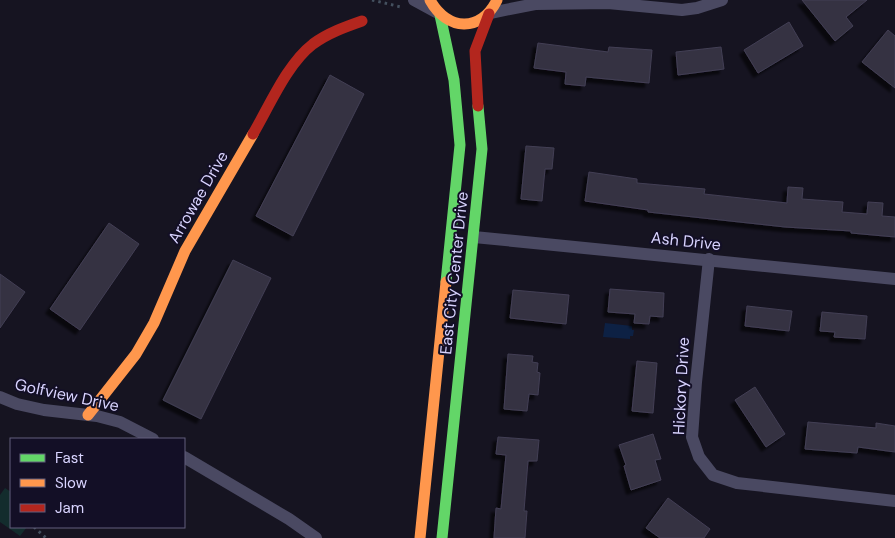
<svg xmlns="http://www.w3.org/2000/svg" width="895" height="538" viewBox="0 0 895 538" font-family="'DM Sans',sans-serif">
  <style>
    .green { fill: #132c2d }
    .water { fill: #0d2144 }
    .building { fill: #343243; stroke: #433f54; filter: url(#shadow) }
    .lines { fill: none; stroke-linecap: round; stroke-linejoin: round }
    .path { stroke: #44505f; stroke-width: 3; stroke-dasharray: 2.5 4; stroke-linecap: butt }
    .street { stroke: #4a4962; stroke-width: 12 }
    .fast { stroke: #63d668; stroke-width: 11 }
    .slow { stroke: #ff974d; stroke-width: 11 }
    .jam { stroke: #b3261e; stroke-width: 11 }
    .labels { text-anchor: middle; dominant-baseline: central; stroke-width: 4; stroke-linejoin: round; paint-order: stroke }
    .street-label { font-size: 16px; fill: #d9d4ff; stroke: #130f26 }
  </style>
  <defs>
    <filter id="shadow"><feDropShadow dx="-4.5" dy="4.5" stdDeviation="1" flood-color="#0009"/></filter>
  </defs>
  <rect width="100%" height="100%" fill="#161421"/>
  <path class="green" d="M 5,488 L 11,492 L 11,527 L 27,527 L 20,536 L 0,522 L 0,495 Z"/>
  <path class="water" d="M 605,323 L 632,326 L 632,330 L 634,330 L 633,336 L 630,336 L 630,339 L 603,337 Z"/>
  <g class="building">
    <path d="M 802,0 L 867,0 L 846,17 L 853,26 L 835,41 Z"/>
    <path d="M 789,22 L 803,46 L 758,73 L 744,50 Z"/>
    <path d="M 888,30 L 895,36 L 895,88 L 862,62 Z"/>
    <path d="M 538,43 L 608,52 L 609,47 L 652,50 L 649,83 L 586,77 L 585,86 L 565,84 L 566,72 L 534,68 Z"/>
    <path d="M 721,47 L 724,69 L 678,75 L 676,52 Z"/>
    <path d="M 330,75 L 364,94 L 293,236 L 256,216 Z"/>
    <path d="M 526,146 L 554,148 L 552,169 L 545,169 L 542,201 L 521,199 Z"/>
    <path d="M 589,172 L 637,179 L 637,183 L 705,189 L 704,194 L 787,203 L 788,187 L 803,188 L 802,199 L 843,202 L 842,212 L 867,214 L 868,202 L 883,203 L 882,216 L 895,217 L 895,237 L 851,233 L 851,231 L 785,227 L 648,212 L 648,210 L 585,201 Z"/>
    <path d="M 109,223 L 139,244 L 80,330 L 50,309 Z"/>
    <path d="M 233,260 L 271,278 L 201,419 L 163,400 Z"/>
    <path d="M 0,274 L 25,292 L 0,328 Z"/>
    <path d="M 610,289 L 664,293 L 663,317 L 650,316 L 649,324 L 634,323 L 635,314 L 608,312 Z"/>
    <path d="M 513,290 L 569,295 L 566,324 L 510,318 Z"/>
    <path d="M 747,306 L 792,311 L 789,331 L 745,326 Z"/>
    <path d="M 822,312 L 867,316 L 865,339 L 834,337 L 835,332 L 820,331 Z"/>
    <path d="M 508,354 L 533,356 L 532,362 L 538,363 L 537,372 L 540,373 L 538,395 L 529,394 L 527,411 L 504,409 Z"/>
    <path d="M 637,361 L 657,363 L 653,413 L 632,411 Z"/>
    <path d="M 755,387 L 785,434 L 766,447 L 735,400 Z"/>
    <path d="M 808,422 L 876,428 L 876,423 L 895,426 L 895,452 L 858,447 L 857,453 L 805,449 Z"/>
    <path d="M 653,434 L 661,459 L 655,460 L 661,480 L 631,490 L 624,466 L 626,465 L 619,445 Z"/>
    <path d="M 498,437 L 539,440 L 537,461 L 528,461 L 524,511 L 527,511 L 525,538 L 494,538 L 496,508 L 501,509 L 506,455 L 496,454 Z"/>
    <path d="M 668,498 L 710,529 L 704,538 L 660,538 L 646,528 Z"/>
  </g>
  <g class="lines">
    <g class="path">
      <path d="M 372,0 L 401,7"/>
      <path d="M 34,527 L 46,538"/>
    </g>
    <g class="street">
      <path d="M 414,0 L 436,12"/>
      <path d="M 490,13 L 535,4 L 608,3 L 682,10 L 697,8 L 722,0"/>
      <path d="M 474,237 L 895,279"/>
      <path d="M 709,259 L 696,382 L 692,437 L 699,457 L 713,475 L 737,483 L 895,501"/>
      <path d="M 0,397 L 17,404 L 44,410 L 97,416 L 120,422 L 153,439"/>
      <path d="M 184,457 L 289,519 L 316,538"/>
    </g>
    <g class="fast">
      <path d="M 440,15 L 454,80 L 460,145 L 446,282"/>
      <path d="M 442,538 L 482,149 L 478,106"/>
    </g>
    <g class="slow">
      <path d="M 430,0 C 447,31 481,33 497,0"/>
      <path d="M 88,415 L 136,354 L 154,323 L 185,251 L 253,134"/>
      <path d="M 420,538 L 446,282"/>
    </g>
    <g class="jam">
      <path d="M 478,106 L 475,51 L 489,14"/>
      <path d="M 253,134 C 270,105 287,64 313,44 C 328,33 345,27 362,21"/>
    </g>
  </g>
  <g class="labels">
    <g class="street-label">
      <text transform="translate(198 197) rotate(-60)">Arrowae Drive</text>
      <text transform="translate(686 241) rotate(6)">Ash Drive</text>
      <text transform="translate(454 273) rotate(-84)">East City Center Drive</text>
      <text transform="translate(681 386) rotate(-87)">Hickory Drive</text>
      <text transform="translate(67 395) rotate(12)">Golfview Drive</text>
    </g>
  </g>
  <rect x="10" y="438" width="175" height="90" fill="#130f26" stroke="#625e7d"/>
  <rect x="20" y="454" width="25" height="8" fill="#63d668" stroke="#625e7d"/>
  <text x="55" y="463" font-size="15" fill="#d9d4ff">Fast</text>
  <rect x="20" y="479" width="25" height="8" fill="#ff974d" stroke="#625e7d"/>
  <text x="55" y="488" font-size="15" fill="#d9d4ff">Slow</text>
  <rect x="20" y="504" width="25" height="8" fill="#b3261e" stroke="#625e7d"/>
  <text x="55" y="513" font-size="15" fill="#d9d4ff">Jam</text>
</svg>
